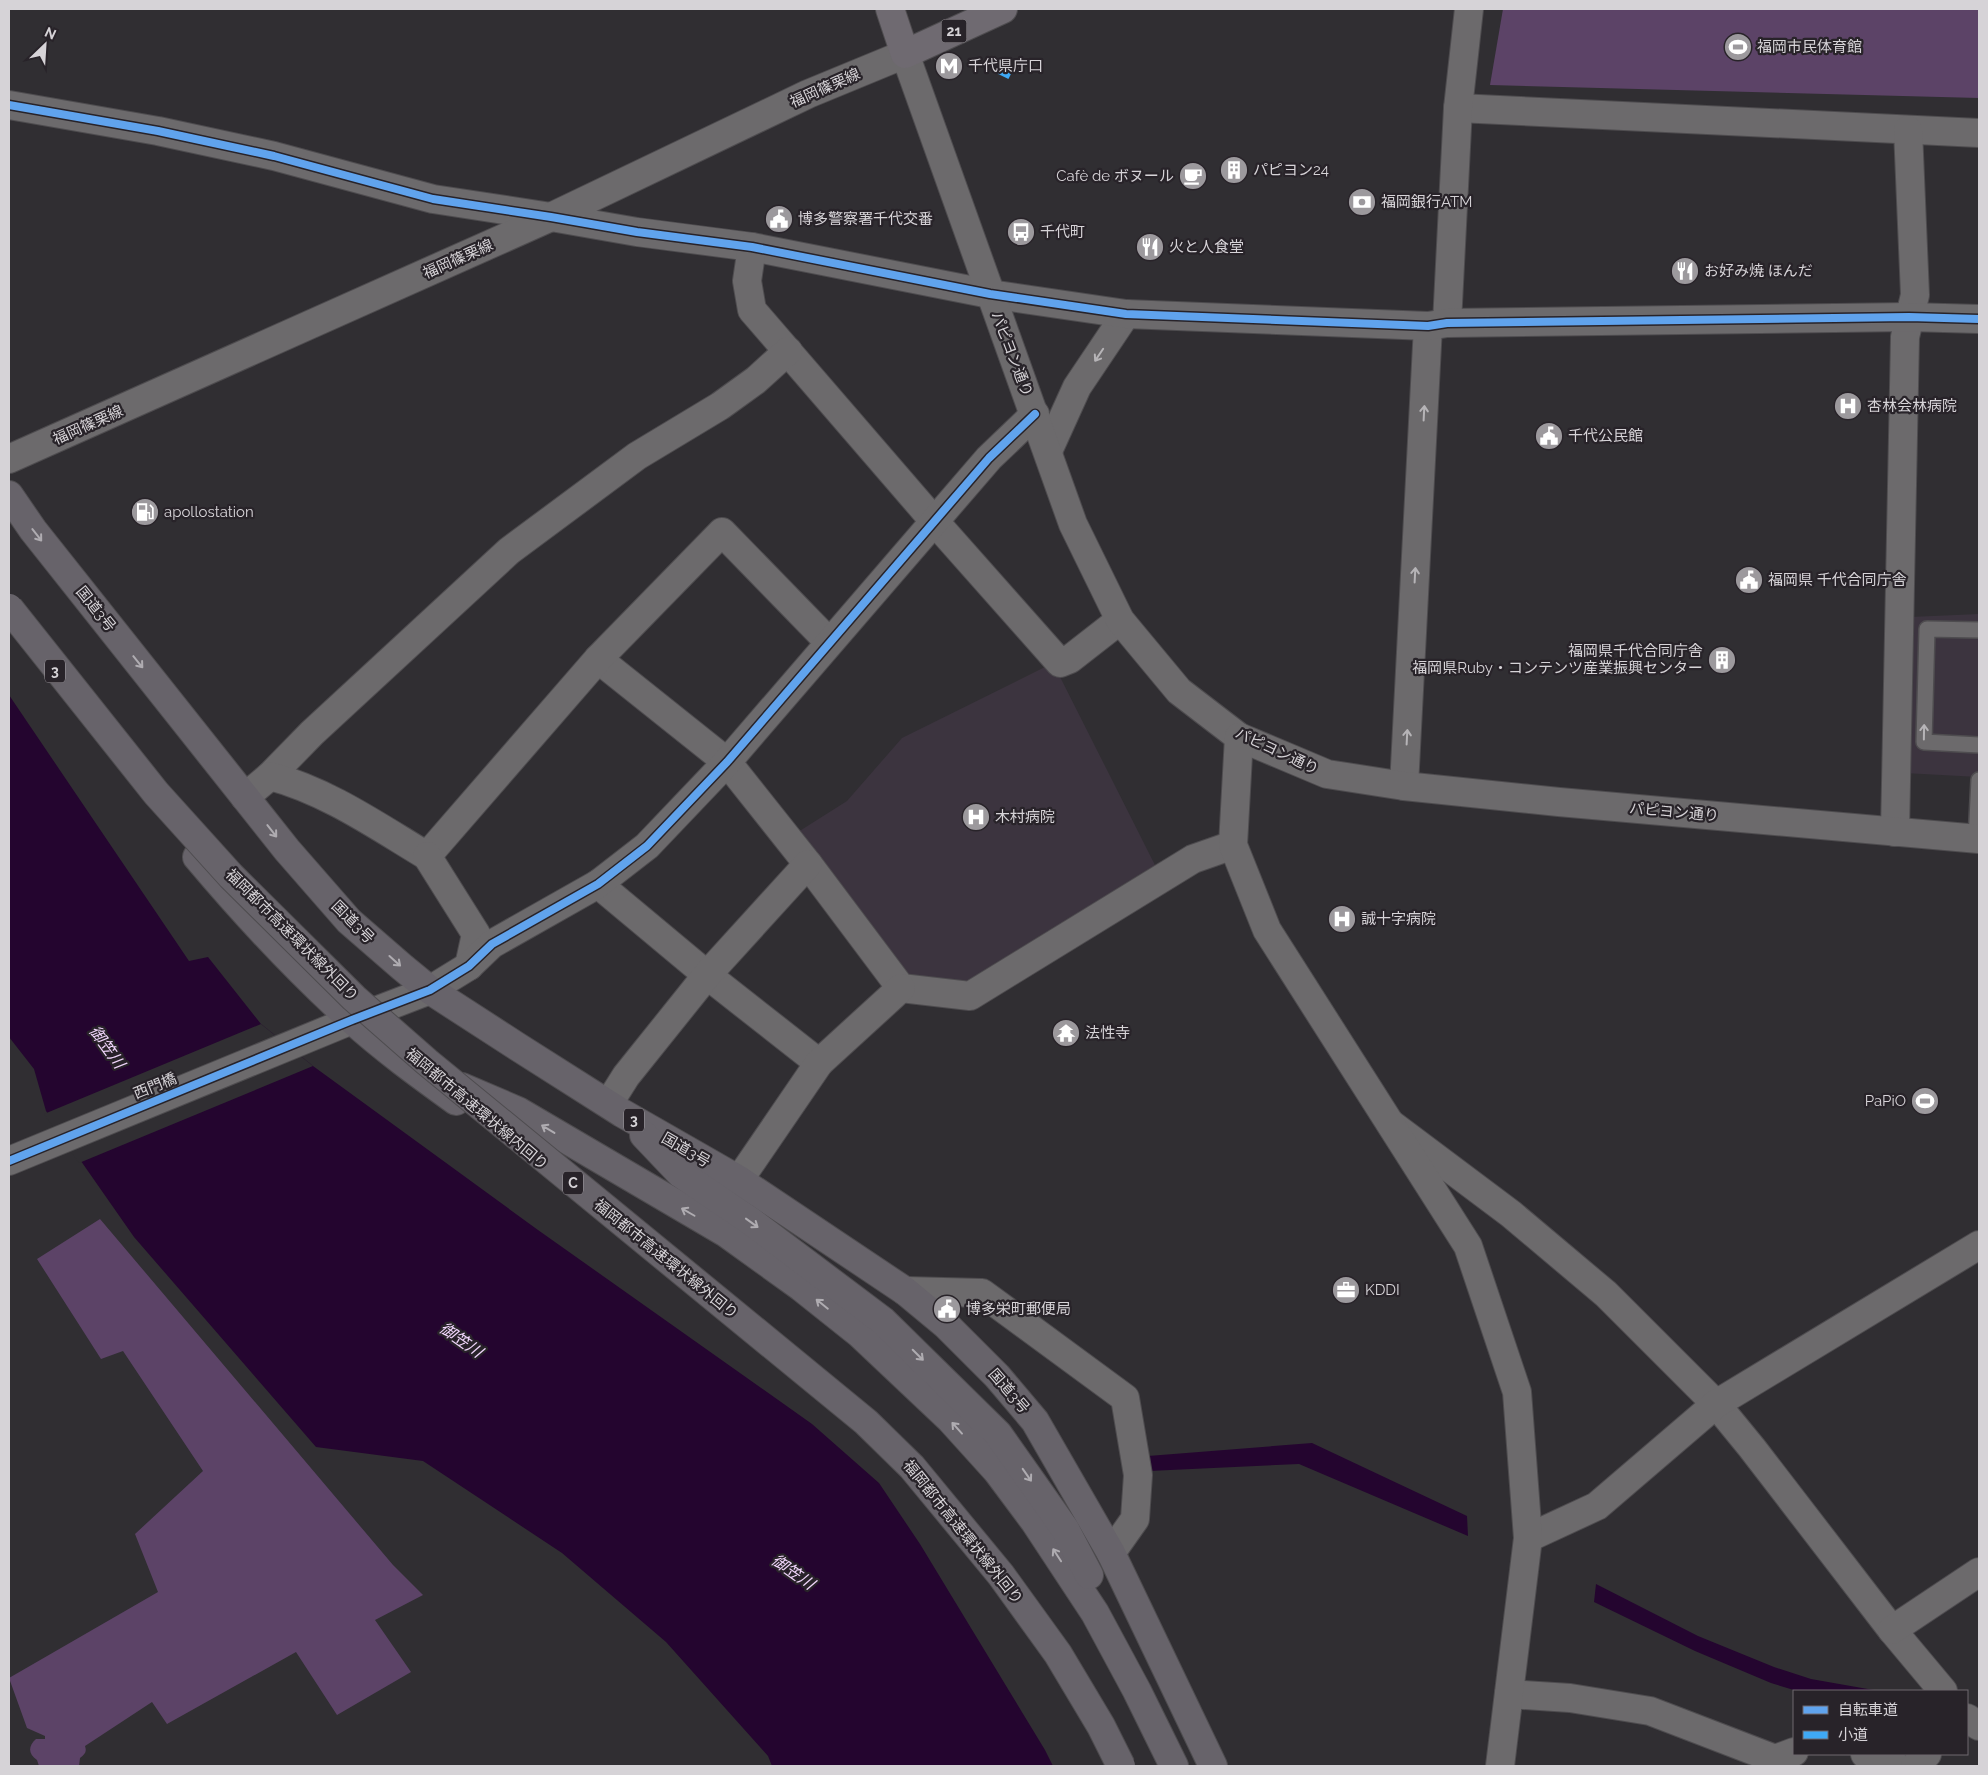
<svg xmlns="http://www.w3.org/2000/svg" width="1988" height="1775" viewBox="0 0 1988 1775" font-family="Raleway,'Noto Sans JP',sans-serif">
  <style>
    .built { fill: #3c343f }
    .green { fill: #5c4367 }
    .water { fill: #24052f }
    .pier { fill: #302e32 }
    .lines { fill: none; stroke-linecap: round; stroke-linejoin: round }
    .lane-casing { stroke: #4e4c4f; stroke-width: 18 }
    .street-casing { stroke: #4e4c4f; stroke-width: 30 }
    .secondary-casing { stroke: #4e4c4f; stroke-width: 30 }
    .primary-casing { stroke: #4e4c4f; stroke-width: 30 }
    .highway-casing { stroke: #4e4c4f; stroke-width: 30 }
    .lane { stroke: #6c6a6c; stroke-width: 15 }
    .street { stroke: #6c6a6c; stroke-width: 28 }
    .secondary { stroke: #6c6a6c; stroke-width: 28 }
    .primary { stroke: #6f6a71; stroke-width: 28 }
    .highway { stroke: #67636a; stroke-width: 28 }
    .highway-bridge-casing { stroke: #4e4c4f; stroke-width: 30; stroke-linecap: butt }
    .highway-bridge { stroke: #67636a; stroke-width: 28 }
    .quiet { stroke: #3fa9f5; stroke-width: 6; stroke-dasharray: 12 6; stroke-linecap: butt }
    .cycleway-casing { stroke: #282329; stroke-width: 11 }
    .cycleway { stroke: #60a3ed; stroke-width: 8 }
    .oneway { stroke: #b6b4b7 }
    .oneway2 { stroke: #afacb1 }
    .labels { text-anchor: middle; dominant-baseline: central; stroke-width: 4.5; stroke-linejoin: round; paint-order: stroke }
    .shield { fill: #282329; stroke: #a29ea3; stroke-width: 1 }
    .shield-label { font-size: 14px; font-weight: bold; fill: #d6d3d7 }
    .poi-label { font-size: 15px; fill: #d6d3d7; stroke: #282329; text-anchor: start }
    .street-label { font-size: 15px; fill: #d6d3d7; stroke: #282329 }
    .water-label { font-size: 16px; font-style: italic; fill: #f2d7fd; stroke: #282329 }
  </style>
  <rect width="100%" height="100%" fill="#302e32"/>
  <g class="built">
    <path d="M 1979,614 L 1979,777 L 1904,773 L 1910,617 Z"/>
    <path d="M 1053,663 L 1159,873 L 971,989 L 905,978 L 798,832 L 847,801 L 902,738 Z"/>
  </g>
  <g class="green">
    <path d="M 1503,9 L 1979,9 L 1979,98 L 1490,85 Z"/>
    <path d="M 100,1219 L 393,1565 L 423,1595 L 375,1620 L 411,1672 L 337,1715 L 296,1652 L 167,1724 L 152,1702 L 85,1746 C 87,1752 85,1754 80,1758 L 79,1766 L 39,1766 L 37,1760 C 28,1754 28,1746 36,1739 L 45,1739 L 45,1736 L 27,1728 L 9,1678 L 158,1592 L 135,1534 L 203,1471 L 123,1351 L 101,1359 L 37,1259 Z"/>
  </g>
  <g class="water">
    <path d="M 9,695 L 189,961 L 208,957 L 261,1024 L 313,1066 L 538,1230 L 812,1424 L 879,1483 L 920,1544 L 1045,1750 L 1053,1766 L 772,1766 L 768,1756 L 666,1642 L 562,1553 L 423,1461 L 316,1447 L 134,1237 L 46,1111 L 34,1069 L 9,1037 Z"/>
    <path d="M 1312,1443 L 1467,1516 L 1468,1536 L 1299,1464 L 1149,1471 L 1148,1456 Z"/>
    <path d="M 1596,1584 L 1698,1636 L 1774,1667 L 1811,1679 L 1879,1691 L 1797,1691 L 1771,1683 L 1695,1651 L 1594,1602 Z"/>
  </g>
  <path class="pier" d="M 261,1024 L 313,1066 L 79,1163 L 44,1114 Z"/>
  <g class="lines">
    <defs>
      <g id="lane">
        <path d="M 1979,630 L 1927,629 L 1924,742 L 1979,745"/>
        <path d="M 1976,839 L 1979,780"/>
      </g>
      <g id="street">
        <path d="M 9,105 L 158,131 L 274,156 L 433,199 L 551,217 L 637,232 L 752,247 L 990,294"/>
        <path d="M 1458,108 L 1979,133"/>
        <path d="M 752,247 L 747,281 L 752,310 L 935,522 L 1060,663 L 1070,659 L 1120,620"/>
        <path d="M 1447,323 L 1458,108 L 1469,9"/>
        <path d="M 1048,451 L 1077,387 L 1126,314"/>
        <path d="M 598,659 L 727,762 L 808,864 L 901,988 L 970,996 L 1193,859 L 1233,845"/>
        <path d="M 270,776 L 312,733 L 509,551 L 637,456 L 720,406 L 756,380 L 788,351"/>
        <path d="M 1404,786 L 1428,326"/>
        <path d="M 245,797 L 270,776 C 327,791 377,826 427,856 L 598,659 L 722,532 L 829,642"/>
        <path d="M 1895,832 L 1905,337 L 1915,295 L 1908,130"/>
        <path d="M 427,856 L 476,934 L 469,966"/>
        <path d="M 598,884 L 707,975 L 819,1063"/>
        <path d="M 609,1103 L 626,1076 L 707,975 L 808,864"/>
        <path d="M 1391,1124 L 1511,1214 L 1606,1294 L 1716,1404 L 1752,1448 L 1892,1630 L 1943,1691"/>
        <path d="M 9,1161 L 352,1020 L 430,990 L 469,966 L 492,944 L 598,884 L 647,846 L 727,762 L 989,458 L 1035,414"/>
        <path d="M 739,1180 L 819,1063 L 901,988"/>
        <path d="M 905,1291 L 982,1293 L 1125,1398 L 1138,1475 L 1135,1519 L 1111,1553"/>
        <path d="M 1528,1538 L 1597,1506 L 1716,1404 L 1979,1245"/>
        <path d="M 1892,1630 L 1979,1572"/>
        <path d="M 1509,1694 L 1570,1698 L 1650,1711 L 1775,1759 L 1794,1752"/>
        <path d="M 1967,1718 L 1979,1726"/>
        <path d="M 1865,1754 L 1896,1766"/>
        <path d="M 1915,1766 L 1927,1754"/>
      </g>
      <g id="secondary">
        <path d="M 990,294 L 1126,314 L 1428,326 L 1447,323 L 1909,317 L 1979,319"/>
        <path d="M 9,459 L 551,217 L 808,94 L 905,54 L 1073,524 L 1120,620 L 1179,691 L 1239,737 L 1327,774 L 1404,786 L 1559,802 L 1979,839"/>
        <path d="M 1239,737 L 1233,845 L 1267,930 L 1468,1246 L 1517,1392 L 1528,1538 L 1500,1766"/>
      </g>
      <path id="primary" d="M 890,9 L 905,54 L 1003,9"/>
      <g id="highway">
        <path d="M 9,495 L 33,530 L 287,850 L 349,921 L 402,967 L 430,990 L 518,1047 L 622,1113 L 739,1180 L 905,1291 L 946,1325 L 997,1376 L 1035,1421 L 1111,1553 L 1213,1766"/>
        <path d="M 197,857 C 245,914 296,969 351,1019 C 384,1049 420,1075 456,1101"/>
        <path d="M 462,1087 L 518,1111 L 726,1233 L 801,1287 L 860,1334 L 950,1419 L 997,1471 L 1035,1522 L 1095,1613 L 1137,1691 L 1174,1766"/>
        <path d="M 644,1135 L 681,1174 L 749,1220 L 883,1321 L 998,1434 L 1065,1529 L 1089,1575"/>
      </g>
    </defs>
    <use href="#lane" class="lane-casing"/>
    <use href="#street" class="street-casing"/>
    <use href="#secondary" class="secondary-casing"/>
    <use href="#primary" class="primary-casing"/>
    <use href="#highway" class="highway-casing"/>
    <use href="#lane" class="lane"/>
    <use href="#street" class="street"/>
    <use href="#secondary" class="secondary"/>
    <use href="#primary" class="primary"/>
    <use href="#highway" class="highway"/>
    <defs>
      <path id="highway-bridge" d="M 9,608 L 156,793 L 231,876 L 354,998 L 427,1062 L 866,1422 L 912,1467 L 1001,1575 L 1058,1654 L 1101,1726 L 1121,1766"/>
    </defs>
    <use href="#highway-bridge" class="highway-bridge-casing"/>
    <use href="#highway-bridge" class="highway-bridge"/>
    <g class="quiet">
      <path d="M 999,71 L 1011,77"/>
      <path d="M 889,219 L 904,214"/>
    </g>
    <defs>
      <g id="cycleway">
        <path d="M 9,105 L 158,131 L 274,156 L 433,199 L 551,217 L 637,232 L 752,247 L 990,294 L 1126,314 L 1428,326 L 1447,323 L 1909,317 L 1979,319"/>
        <path d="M 9,1161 L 352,1020 L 430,990 L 469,966 L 492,944 L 598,884 L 647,846 L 727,762 L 989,458 L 1035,414"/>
      </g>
    </defs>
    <use href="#cycleway" class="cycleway-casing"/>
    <use href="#cycleway" class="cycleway"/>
  </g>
  <defs><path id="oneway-shaft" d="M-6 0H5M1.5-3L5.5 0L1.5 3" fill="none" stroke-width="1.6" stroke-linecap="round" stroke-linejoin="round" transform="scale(1.25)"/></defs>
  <g class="oneway">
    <use href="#oneway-shaft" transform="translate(1099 355) rotate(124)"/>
    <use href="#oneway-shaft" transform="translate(1424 413) rotate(-87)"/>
    <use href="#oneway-shaft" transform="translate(1415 575) rotate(-87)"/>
    <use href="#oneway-shaft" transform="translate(1924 732) rotate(-89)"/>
    <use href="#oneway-shaft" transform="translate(1407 737) rotate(-87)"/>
  </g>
  <g class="oneway2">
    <use href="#oneway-shaft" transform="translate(37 535) rotate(52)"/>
    <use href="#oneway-shaft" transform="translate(138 662) rotate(51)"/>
    <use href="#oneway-shaft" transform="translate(272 831) rotate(52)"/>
    <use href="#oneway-shaft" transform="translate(395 961) rotate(42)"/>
    <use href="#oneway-shaft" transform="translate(548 1129) rotate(-149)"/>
    <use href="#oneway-shaft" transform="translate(688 1212) rotate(-150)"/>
    <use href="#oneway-shaft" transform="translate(752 1223) rotate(36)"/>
    <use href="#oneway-shaft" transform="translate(822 1304) rotate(-141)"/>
    <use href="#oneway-shaft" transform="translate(918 1355) rotate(45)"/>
    <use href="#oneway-shaft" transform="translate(957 1428) rotate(-132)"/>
    <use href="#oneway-shaft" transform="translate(1027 1475) rotate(55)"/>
    <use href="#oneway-shaft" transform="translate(1057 1555) rotate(-123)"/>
  </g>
  <defs>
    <symbol id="stadium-disc" viewBox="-11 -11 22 22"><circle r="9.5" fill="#9c999d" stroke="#282329"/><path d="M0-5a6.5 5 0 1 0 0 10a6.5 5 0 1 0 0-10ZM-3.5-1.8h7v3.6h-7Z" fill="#fff"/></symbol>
    <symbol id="metro-disc" viewBox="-11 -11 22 22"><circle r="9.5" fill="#9c999d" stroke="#282329"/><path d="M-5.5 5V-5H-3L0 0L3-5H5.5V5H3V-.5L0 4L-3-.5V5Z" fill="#fff"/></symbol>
    <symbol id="building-disc" viewBox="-11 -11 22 22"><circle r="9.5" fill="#9c999d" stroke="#282329"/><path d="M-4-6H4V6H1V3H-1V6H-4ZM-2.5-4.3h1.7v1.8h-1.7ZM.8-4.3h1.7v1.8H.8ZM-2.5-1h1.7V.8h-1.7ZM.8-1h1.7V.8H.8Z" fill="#fff"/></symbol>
    <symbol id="cafe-disc" viewBox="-11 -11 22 22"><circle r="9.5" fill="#9c999d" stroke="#282329"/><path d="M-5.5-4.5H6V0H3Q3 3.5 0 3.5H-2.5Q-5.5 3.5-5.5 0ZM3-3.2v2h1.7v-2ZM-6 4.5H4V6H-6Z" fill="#fff"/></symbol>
    <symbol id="bank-disc" viewBox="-11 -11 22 22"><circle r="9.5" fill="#9c999d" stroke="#282329"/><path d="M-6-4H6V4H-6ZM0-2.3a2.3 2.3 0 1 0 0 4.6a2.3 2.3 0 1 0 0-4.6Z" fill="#fff"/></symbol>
    <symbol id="civic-disc" viewBox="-11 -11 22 22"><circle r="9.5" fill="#9c999d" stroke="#282329"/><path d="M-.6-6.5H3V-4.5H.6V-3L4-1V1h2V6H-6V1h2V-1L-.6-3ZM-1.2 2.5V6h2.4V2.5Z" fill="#fff"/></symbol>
    <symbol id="bus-disc" viewBox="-11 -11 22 22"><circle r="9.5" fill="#9c999d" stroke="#282329"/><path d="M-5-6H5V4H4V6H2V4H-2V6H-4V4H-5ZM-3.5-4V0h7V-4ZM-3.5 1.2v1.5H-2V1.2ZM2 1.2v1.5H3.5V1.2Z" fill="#fff"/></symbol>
    <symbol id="restaurant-disc" viewBox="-11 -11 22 22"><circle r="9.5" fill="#9c999d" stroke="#282329"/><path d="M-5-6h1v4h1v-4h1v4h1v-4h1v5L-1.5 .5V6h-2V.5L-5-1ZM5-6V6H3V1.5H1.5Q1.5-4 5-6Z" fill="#fff"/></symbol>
    <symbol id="hospital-disc" viewBox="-11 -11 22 22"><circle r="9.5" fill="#9c999d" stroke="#282329"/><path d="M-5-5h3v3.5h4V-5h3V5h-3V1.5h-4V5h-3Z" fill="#fff"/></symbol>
    <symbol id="fuel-disc" viewBox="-11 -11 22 22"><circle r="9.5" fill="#9c999d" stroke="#282329"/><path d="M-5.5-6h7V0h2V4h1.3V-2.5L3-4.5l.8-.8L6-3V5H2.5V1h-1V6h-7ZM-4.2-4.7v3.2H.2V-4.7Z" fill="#fff"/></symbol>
    <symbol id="temple-disc" viewBox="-11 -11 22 22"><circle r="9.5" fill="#9c999d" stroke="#282329"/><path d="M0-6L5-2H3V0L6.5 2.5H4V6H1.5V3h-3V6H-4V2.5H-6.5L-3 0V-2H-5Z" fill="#fff"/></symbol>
    <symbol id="office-disc" viewBox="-11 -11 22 22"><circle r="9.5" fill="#9c999d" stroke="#282329"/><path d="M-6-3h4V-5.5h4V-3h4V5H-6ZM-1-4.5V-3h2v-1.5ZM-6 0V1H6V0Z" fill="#fff"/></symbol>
  </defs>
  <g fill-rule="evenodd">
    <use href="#stadium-disc" x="1722" y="31" width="32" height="32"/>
    <use href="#metro-disc" x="933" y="50" width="32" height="32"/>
    <use href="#building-disc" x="1218" y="154" width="32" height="32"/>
    <use href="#cafe-disc" x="1177" y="160" width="32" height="32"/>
    <use href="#bank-disc" x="1346" y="186" width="32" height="32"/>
    <use href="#civic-disc" x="763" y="203" width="32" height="32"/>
    <use href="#bus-disc" x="1005" y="216" width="32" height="32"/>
    <use href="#restaurant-disc" x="1134" y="231" width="32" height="32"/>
    <use href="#restaurant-disc" x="1669" y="255" width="32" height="32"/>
    <use href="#hospital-disc" x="1832" y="390" width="32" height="32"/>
    <use href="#civic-disc" x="1533" y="420" width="32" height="32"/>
    <use href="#fuel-disc" x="129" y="496" width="32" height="32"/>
    <use href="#civic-disc" x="1733" y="564" width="32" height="32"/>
    <use href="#building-disc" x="1706" y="644" width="32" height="32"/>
    <use href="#hospital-disc" x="960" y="801" width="32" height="32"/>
    <use href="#hospital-disc" x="1326" y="903" width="32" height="32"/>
    <use href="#temple-disc" x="1050" y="1017" width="32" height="32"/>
    <use href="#stadium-disc" x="1909" y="1085" width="32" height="32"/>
    <use href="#office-disc" x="1330" y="1274" width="32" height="32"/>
    <use href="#civic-disc" x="931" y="1293" width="32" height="32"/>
  </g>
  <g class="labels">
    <g class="shield">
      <rect x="941.5" y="19.5" width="25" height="23" rx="4"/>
      <rect x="45" y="659.5" width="20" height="23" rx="4"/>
      <rect x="624" y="1108.5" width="20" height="23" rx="4"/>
      <rect x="563" y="1171.5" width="20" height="23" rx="4"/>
    </g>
    <g class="shield-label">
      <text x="954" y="31">21</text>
      <text x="55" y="671">3</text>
      <text x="634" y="1120">3</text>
      <text x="573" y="1183">C</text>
    </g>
    <g class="poi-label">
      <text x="1757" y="47">福岡市民体育館</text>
      <text x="968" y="66">千代県庁口</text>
      <text x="1253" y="170">パピヨン24</text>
      <text x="1174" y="176" text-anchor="end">Cafè de ボヌール</text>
      <text x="1381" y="202">福岡銀行ATM</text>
      <text x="798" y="219">博多警察署千代交番</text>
      <text x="1040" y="232">千代町</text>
      <text x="1169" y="247">火と人食堂</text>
      <text x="1704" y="271">お好み焼 ほんだ</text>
      <text x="1867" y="406">杏林会林病院</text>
      <text x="1568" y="436">千代公民館</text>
      <text x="164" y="512">apollostation</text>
      <text x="1768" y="580">福岡県 千代合同庁舎</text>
      <text x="1703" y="651" text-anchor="end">福岡県千代合同庁舎<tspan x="1703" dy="17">福岡県Ruby・コンテンツ産業振興センター</tspan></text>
      <text x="995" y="817">木村病院</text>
      <text x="1361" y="919">誠十字病院</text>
      <text x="1085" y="1033">法性寺</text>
      <text x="1906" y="1101" text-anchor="end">PaPiO</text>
      <text x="1365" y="1290">KDDI</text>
      <text x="966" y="1309">博多栄町郵便局</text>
    </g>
    <g class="street-label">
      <text transform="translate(825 88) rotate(-24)">福岡篠栗線</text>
      <text transform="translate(458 259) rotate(-24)">福岡篠栗線</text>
      <text transform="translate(1012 354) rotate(69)">パピヨン通り</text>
      <text transform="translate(88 425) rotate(-24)">福岡篠栗線</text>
      <text transform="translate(96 609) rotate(51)">国道3号</text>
      <text transform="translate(1277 751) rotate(25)">パピヨン通り</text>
      <text transform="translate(1674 812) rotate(5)">パピヨン通り</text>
      <text transform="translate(353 922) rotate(45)">国道3号</text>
      <text transform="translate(292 935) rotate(45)">福岡都市高速環状線外回り</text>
      <text transform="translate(155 1086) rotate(-22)">西門橋</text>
      <text transform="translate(477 1109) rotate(40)">福岡都市高速環状線内回り</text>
      <text transform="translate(686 1150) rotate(30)">国道3号</text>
      <text transform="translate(666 1259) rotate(39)">福岡都市高速環状線外回り</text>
      <text transform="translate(1009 1391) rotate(49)">国道3号</text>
      <text transform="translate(963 1532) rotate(51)">福岡都市高速環状線外回り</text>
    </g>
    <g class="water-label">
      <text transform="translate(107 1047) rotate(54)">御笠川</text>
      <text transform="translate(461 1340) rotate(35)">御笠川</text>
      <text transform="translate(793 1572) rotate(35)">御笠川</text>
    </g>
  </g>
  <rect width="1988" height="1775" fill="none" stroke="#d6d3d7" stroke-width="20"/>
  <rect x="1793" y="1690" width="175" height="65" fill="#282329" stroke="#6e696f"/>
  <rect x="1803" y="1706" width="25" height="8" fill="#60a3ed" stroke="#6e696f"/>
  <text x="1838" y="1715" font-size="15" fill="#d6d3d7">自転車道</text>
  <rect x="1803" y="1731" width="25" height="8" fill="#3fa9f5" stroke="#6e696f"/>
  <text x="1838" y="1740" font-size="15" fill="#d6d3d7">小道</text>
  <g transform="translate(45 45) rotate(25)" stroke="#282329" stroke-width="4" paint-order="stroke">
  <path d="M0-4L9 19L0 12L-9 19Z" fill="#d6d3d7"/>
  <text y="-8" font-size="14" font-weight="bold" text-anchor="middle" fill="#d6d3d7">N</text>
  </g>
</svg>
